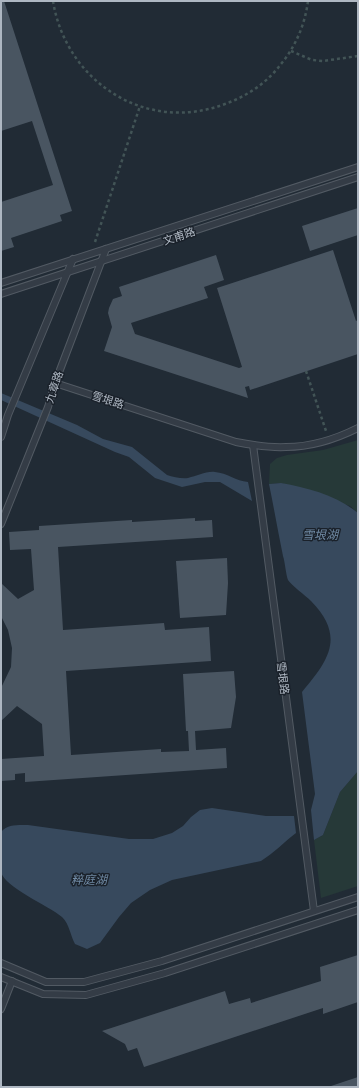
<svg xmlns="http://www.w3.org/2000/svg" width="359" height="1088" viewBox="0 0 359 1088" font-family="Helvetica,'Noto Sans SC',sans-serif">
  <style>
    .green { fill: #263938 }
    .water { fill: #37495d }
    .building { fill: #495561 }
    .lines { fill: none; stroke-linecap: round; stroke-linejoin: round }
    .service-casing { stroke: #525a63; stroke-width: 8 }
    .path { stroke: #425456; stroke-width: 2.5; stroke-dasharray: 3 3; stroke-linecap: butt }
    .service { stroke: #343c46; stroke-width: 6 }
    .labels { text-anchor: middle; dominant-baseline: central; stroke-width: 3; stroke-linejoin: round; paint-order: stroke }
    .street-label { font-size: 11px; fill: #aeb7c2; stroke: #1a212a }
    .water-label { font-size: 12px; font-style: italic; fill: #708aa4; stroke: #1a212a }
  </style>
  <rect width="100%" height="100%" fill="#212b35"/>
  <g class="green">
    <path d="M 358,440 L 358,513 L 350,506 L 281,483 L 269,484 L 270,464 L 277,458 L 287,455 L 323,450 Z"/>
    <path d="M 358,771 L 358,886 L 321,898 L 314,840 L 323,835 L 340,792 Z"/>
  </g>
  <g class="water">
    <path d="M 1,393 L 77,425 L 103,439 L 132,447 L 167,475 C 173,477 182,479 188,478 C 197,476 206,471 215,472 C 227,473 236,481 248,482 L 252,501 L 220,482 L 205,482 L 182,487 L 155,478 L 129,457 L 115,452 L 1,400 Z"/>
    <path d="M 281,483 C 308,488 336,495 358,513 L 358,771 L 340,792 L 323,835 L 314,840 L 311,810 L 315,794 L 302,692 C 330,659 345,636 311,601 C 305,595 291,585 288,580 C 286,575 285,562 283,556 C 278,532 274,508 269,484 Z"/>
    <path d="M 212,808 L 266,816 L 294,816 L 296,833 C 284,842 274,853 261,861 L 172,880 L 150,890 L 131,903 L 119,917 L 100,943 L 87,949 L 75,944 C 70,935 70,925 62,917 C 48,905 5,888 1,872 C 0,864 1,841 1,832 C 7,824 19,825 28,825 L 129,839 L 153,839 L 172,833 L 183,826 L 191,817 L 200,810 Z"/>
  </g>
  <g class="building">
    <path d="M 1,1 L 4,1 L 72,211 L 60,215 L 62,221 L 11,238 L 14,247 L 1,251 L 1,202 L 53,185 L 32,121 L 1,131 Z"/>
    <path d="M 358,208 L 358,235 L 310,251 L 302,226 Z"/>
    <path d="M 333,250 L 356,321 L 358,320 L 358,354 L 250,390 L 249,386 L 245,387 L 248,398 L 104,351 L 112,327 L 108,313 L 109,308 L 113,299 L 122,296 L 119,287 L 216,255 L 224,280 L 204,287 L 208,298 L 131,323 L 135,334 L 239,368 L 242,367 L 217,288 Z"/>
    <path d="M 195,518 L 195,521 L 212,520 L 213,537 L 58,547 L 63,630 L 164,623 L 165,630 L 209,627 L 211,661 L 66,671 L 71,755 L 161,749 L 161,752 L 189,751 L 188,731 L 186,731 L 183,674 L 234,671 L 236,697 L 231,728 L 195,731 L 196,750 L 226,748 L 227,768 L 25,782 L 25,773 L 15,774 L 15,780 L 1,781 L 1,759 L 44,756 L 42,724 L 17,706 L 1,721 L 1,688 L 11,667 L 12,648 L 8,630 L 1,616 L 1,583 L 18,599 L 34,590 L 31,549 L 10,550 L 9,532 L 39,530 L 39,526 L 132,520 L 132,522 Z"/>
    <path d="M 227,558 L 228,583 L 226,615 L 180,618 L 176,561 Z"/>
    <path d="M 358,955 L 358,1002 L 323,1014 L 323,1008 L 144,1067 L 137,1048 L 128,1051 L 125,1044 L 102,1031 L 225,991 L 229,1004 L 250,998 L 251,1003 L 321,981 L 320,967 Z"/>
    <path d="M 358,1077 L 358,1087 L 328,1087 Z"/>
  </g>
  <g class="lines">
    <defs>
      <g id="service">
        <path d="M 1,283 L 358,167"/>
        <path d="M 1,294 L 358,177"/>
        <path d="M 55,383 L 236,442 C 252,445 269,448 286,447 C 310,447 336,439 358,428"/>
        <path d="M 1,437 L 8,415 L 73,259"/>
        <path d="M 253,445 L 314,911"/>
        <path d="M 1,524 L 48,407 L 55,383 L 106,249"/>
        <path d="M 1,963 L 46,982 L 84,982 L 162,961 L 358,897"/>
        <path d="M 1,977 L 43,994 L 86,995 L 165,973 L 358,910"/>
        <path d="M 1,1009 L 12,981"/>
      </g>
    </defs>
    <use href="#service" class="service-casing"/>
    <g class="path">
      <path d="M 53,1 C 66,82 146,134 225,104 C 247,96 267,83 281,64 C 296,46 305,24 308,1"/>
      <path d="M 291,51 L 312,60 L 323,61 L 358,56"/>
      <path d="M 95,242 L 140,106"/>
      <path d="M 306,371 L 326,431"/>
    </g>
    <use href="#service" class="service"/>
  </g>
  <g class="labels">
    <g class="street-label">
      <text transform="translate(179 236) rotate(-18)">文甫路</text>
      <text transform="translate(54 387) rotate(-71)">九章路</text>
      <text transform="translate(108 400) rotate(18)">雪垠路</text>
      <text transform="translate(283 678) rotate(83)">雪垠路</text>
    </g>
    <g class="water-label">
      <text x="320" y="535">雪垠湖</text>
      <text x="89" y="880">粹庭湖</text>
    </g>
  </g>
  <rect width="359" height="1088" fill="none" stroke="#aeb7c2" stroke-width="4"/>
</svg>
